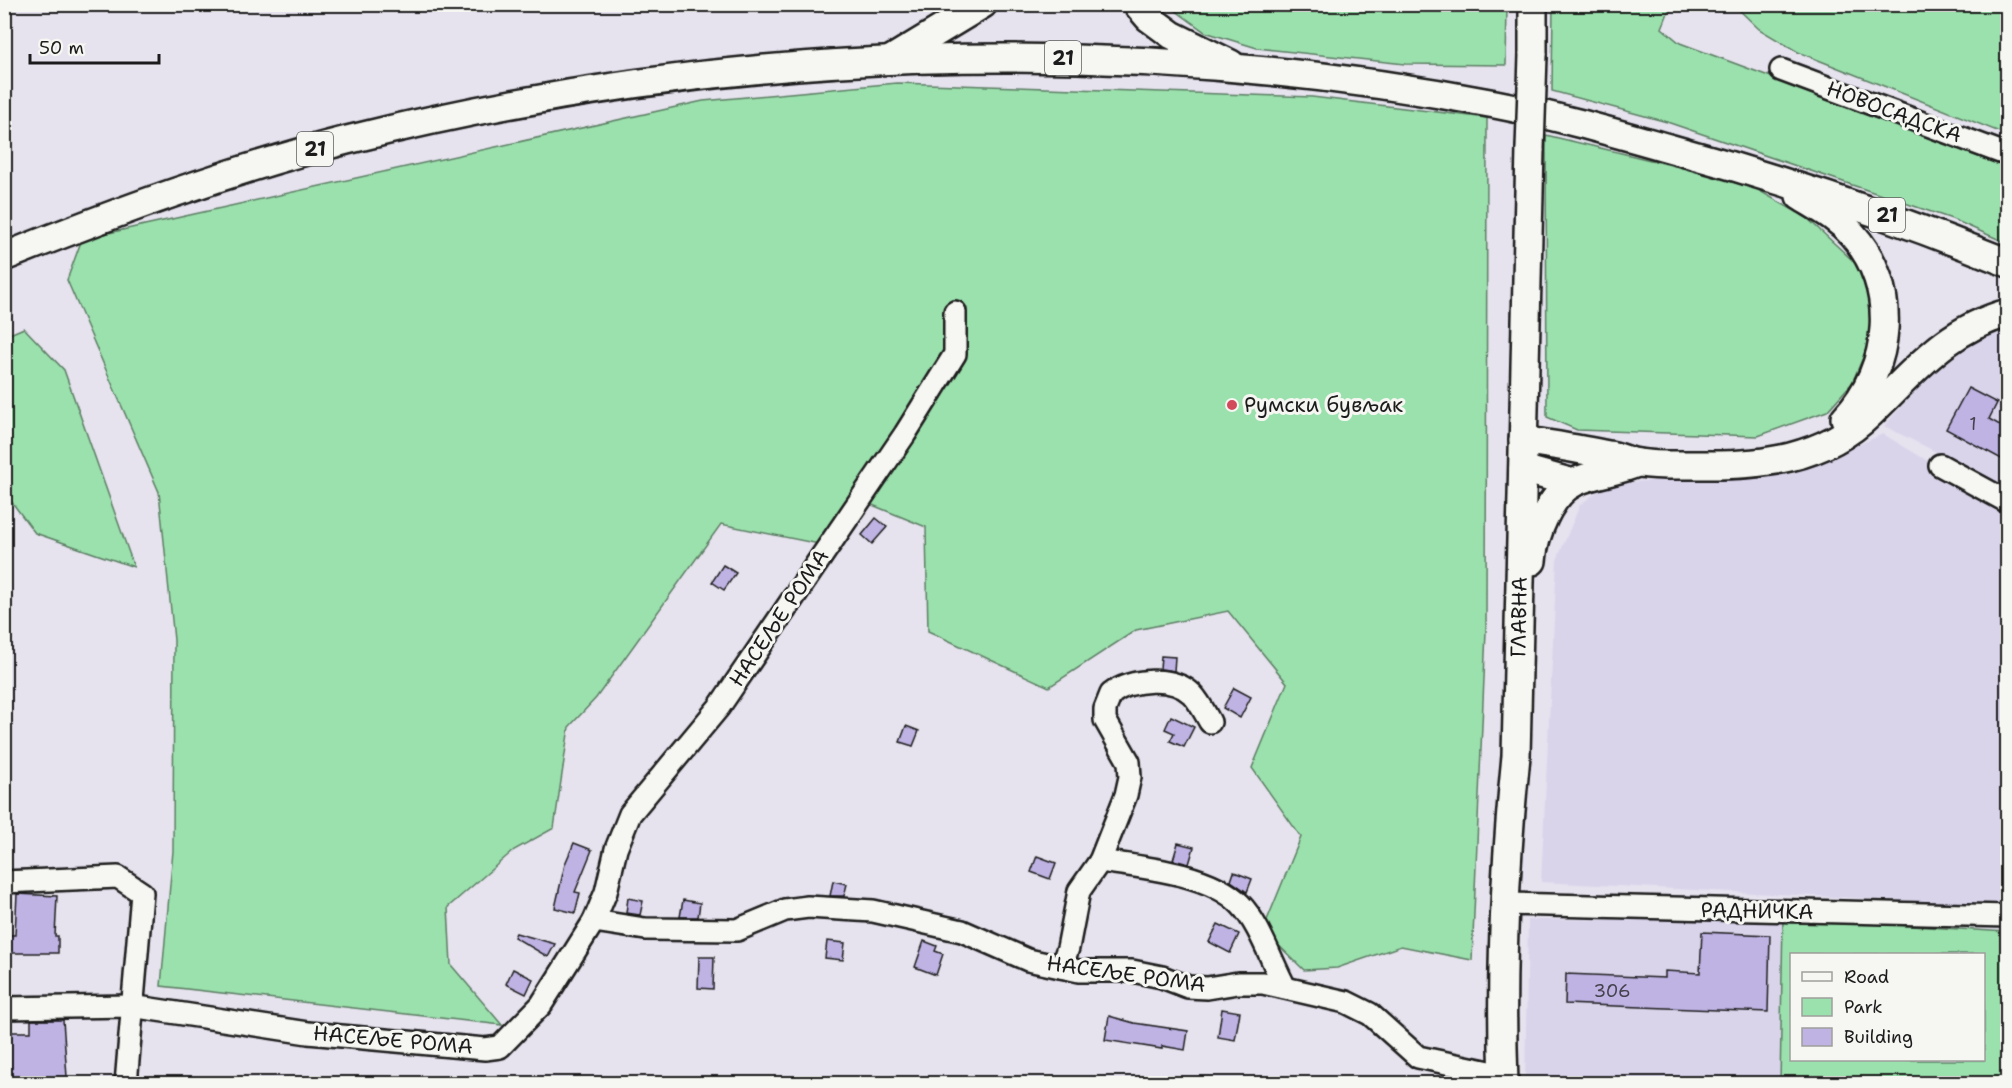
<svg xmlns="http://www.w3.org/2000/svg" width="2012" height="1088" viewBox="0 0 2012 1088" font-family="'Shantell Sans',sans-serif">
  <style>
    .built { fill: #dad4eb }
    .green { fill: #9be1ad; stroke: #5c7e64; stroke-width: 1.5; fill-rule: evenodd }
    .building { fill: #bfb3e4; stroke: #1c1c1c; stroke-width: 1.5 }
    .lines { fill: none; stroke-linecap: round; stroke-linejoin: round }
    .minor-casing { stroke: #1c1c1c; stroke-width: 26 }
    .major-casing { stroke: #1c1c1c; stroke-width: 32 }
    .minor { stroke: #f6f6f2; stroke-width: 21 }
    .major { stroke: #f6f6f2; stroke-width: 27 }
    .major-bridge-casing { stroke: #1c1c1c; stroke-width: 32; stroke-linecap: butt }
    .major-bridge { stroke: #f6f6f2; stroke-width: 27 }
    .poi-dot { fill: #d1495b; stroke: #f6f6f2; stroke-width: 2 }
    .labels { text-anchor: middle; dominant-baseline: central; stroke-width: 6; stroke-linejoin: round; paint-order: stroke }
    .number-label { font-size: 18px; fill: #45424e }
    .shield { fill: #f6f6f2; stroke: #5d5d5c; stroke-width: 1.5 }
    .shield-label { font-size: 20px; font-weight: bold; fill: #1c1c1c }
    .street-label { font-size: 21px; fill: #1c1c1c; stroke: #f6f6f2 }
    .poi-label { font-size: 21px; fill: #1c1c1c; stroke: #f6f6f2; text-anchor: start }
  </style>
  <rect width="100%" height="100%" fill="#e6e2ee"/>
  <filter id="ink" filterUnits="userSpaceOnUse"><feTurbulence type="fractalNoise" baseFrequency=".0167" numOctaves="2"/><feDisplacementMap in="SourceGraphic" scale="12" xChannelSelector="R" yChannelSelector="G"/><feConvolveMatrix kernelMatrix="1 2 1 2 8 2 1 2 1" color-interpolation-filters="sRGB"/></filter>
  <g filter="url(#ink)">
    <g class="built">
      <path d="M 2007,326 L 2007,487 L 1884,426 L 1944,359 Z"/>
      <path d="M 1883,434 L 2007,509 L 2007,902 L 1949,903 L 1541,882 L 1557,560 L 1580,505 L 1608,483 L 1792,474 Z"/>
      <path d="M 1783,918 L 1780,1083 L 1525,1084 L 1528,920 Z"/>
    </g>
    <g class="green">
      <path d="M 1168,5 L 1507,5 L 1506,65 L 1405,64 L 1257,48 L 1205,32 Z"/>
      <path d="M 1553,5 L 1671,5 L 1662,28 L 1680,43 L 2007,165 L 2007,243 L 1952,219 L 1667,122 L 1552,91 Z"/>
      <path d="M 1734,5 L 2007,5 L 2007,135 L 1798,52 L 1759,29 Z"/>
      <path d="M 897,83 L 1312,97 L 1487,118 L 1486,631 L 1472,960 L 1401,946 L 1337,968 L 1304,970 L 1263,930 L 1301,837 L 1252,768 L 1287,683 L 1228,611 L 1136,630 L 1049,687 L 928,631 L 926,527 L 865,502 L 824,545 L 721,524 L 596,698 L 569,727 L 554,828 L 514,850 L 448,907 L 451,965 L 502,1025 L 161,986 L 173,851 L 174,640 L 159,492 L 67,280 L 82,239 L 703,101 Z"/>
      <path d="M 1546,135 L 1746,183 L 1807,218 L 1864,271 L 1873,334 L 1852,383 L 1827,411 L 1758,436 L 1577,430 L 1547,417 Z"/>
      <path d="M 24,328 L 64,370 L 134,567 L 35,533 L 5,493 L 5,336 Z"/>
      <path d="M 1783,918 L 2007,932 L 2008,1068 L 2001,1083 L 1780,1084 ZM 1792,954 L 1984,954 L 1984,1060 L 1792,1060 Z"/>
    </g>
    <g class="building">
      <path d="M 1968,388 L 1997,403 L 1989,419 L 2007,429 L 2007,462 L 1946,429 Z"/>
      <path d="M 876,518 L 887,527 L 872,544 L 862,535 Z"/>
      <path d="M 723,565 L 736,573 L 724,590 L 712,582 Z"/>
      <path d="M 1161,656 L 1175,657 L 1174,671 L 1160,669 Z"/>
      <path d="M 1234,688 L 1251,697 L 1240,718 L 1223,708 Z"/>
      <path d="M 1171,716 L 1194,727 L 1184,747 L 1170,741 L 1174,733 L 1165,729 Z"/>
      <path d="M 906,726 L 919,731 L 913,746 L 900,742 Z"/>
      <path d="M 574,843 L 592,850 L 575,892 L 580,893 L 575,913 L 555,908 L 565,864 Z"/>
      <path d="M 1178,843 L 1194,847 L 1189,864 L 1173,860 Z"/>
      <path d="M 1037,856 L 1056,863 L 1050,879 L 1031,872 Z"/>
      <path d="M 1234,872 L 1252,879 L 1247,892 L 1231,881 Z"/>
      <path d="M 833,881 L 847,884 L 844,896 L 830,896 Z"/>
      <path d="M 17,894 L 57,896 L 55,936 L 58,936 L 58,953 L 4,953 L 4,935 L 15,935 Z"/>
      <path d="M 628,898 L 643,901 L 640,915 L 626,913 Z"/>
      <path d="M 683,900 L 700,903 L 698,917 L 680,917 Z"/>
      <path d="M 1218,924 L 1239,934 L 1230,953 L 1209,942 Z"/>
      <path d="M 1702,932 L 1770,935 L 1768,1012 L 1565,1004 L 1566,974 L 1665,978 L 1665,971 L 1700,973 Z"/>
      <path d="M 516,933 L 555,944 L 548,957 L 514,937 Z"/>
      <path d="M 827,941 L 845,943 L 843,960 L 825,958 Z"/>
      <path d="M 924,941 L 937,946 L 935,951 L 943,954 L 936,975 L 915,967 Z"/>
      <path d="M 699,957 L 714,957 L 713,989 L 698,988 Z"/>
      <path d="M 513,969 L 533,979 L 526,994 L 506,984 Z"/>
      <path d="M 1222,1009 L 1240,1012 L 1235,1040 L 1218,1037 Z"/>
      <path d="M 1109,1016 L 1134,1023 L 1188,1031 L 1185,1050 L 1162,1046 L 1162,1049 L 1105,1040 Z"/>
      <path d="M 31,1020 L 63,1020 L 67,1077 L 4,1078 L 4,1032 L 31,1032 Z"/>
    </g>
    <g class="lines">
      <defs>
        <g id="minor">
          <path d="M 1781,70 L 2008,155"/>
          <path d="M 1940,465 L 2008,502"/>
          <path d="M 1100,861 C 1141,867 1210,873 1240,904 C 1259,923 1272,963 1285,987"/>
          <path d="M 4,882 L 118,877 L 142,893 L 126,1084"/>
          <path d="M 1507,904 L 2008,916"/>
          <path d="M 594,921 L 606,892 L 616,849 L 630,814 L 719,707 L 905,434 L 955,354 L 955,312"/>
          <path d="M 1061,967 L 1068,948 L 1079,891 L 1100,861 L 1126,795 L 1130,777 L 1129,762 L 1105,720 L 1105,709 L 1111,694 C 1130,679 1173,675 1192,694 C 1199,701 1205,713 1210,722"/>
          <path d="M 4,1008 L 131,1006 L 308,1033 L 485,1049 L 500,1047 L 541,1005 L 594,921 L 645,929 L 737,930 L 785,910 L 808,907 L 873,911 L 962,931 L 1028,960 L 1079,971 L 1132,971 L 1162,977 L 1188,987 L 1207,988 L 1238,983 L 1263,983 L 1346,1002 L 1370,1014 L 1418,1057 L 1504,1075"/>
        </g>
        <g id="major">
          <path d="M 1137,4 L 1149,18 L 1172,35 L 1231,64"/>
          <path d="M 1533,4 L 1533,55"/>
          <path d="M 892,59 L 983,4"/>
          <path d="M 1800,196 C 1819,208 1837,217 1852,234 C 1900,287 1892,368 1845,418"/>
          <path d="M 4,257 C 116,212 230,170 347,140 C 721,46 1115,31 1495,104 C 1552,115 1608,131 1665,147 C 1782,179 1895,217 2008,263"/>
          <path d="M 1523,440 C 1552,445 1580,449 1608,455 C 1619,456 1629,462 1639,463 C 1658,466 1678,465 1698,465 C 1761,466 1823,460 1871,413 C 1915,371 1945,330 2008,313"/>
          <path d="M 1523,469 L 1573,483"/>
          <path d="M 1532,561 C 1534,535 1549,495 1575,482 C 1594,473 1617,472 1637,463"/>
          <path d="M 1504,1084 C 1500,975 1505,864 1516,756 L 1530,149"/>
        </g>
      </defs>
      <use href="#minor" class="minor-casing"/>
      <use href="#major" class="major-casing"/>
      <use href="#minor" class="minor"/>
      <use href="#major" class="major"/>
      <defs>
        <path id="major-bridge" d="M 1530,149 L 1533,55"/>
      </defs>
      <use href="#major-bridge" class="major-bridge-casing"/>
      <use href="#major-bridge" class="major-bridge"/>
    </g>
  </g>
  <circle class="poi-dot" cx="1232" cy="405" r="6"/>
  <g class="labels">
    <g class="number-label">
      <text x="1973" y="424">1</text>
      <text x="1612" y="991">306</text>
    </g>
    <g class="shield">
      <rect x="1045" y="41" width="36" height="34" rx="4.5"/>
      <rect x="297" y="132" width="36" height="34" rx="4.5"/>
      <rect x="1869" y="198" width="36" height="34" rx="4.5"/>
    </g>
    <g class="shield-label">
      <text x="1063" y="58">21</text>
      <text x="315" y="149">21</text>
      <text x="1887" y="215">21</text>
    </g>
    <g class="street-label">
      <text transform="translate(1894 112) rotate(20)">НОВОСАДСКА</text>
      <text transform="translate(1519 617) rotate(-89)">ГЛАВНА</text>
      <text transform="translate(779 618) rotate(-56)">НАСЕЉЕ РОМА</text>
      <text transform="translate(1757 911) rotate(1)">РАДНИЧКА</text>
      <text transform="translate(1126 974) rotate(8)">НАСЕЉЕ РОМА</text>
      <text transform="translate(393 1040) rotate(5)">НАСЕЉЕ РОМА</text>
    </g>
    <g class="poi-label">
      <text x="1244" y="405">Румски бувљак</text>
    </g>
  </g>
  <rect width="2012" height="1088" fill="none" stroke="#f6f6f2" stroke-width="24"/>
  <rect x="12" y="12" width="1988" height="1064" fill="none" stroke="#1c1c1c" stroke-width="2" filter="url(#ink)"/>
  <rect x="1790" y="953" width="195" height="108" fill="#f6f6f2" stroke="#9f9f9c" stroke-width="1.5"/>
  <rect x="1802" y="972" width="30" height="9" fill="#f6f6f2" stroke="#9f9f9c" stroke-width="1.5"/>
  <text x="1844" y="983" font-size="18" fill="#1c1c1c">Road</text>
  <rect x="1802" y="998" width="30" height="18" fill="#9be1ad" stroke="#9f9f9c" stroke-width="1.5"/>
  <text x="1844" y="1013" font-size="18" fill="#1c1c1c">Park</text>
  <rect x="1802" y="1028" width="30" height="18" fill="#bfb3e4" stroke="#9f9f9c" stroke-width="1.5"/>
  <text x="1844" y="1043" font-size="18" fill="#1c1c1c">Building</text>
  <path d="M30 54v9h129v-9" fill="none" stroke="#1c1c1c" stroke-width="3"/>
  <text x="39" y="54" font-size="18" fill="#1c1c1c" stroke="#f6f6f2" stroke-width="4.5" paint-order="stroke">50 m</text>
</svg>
